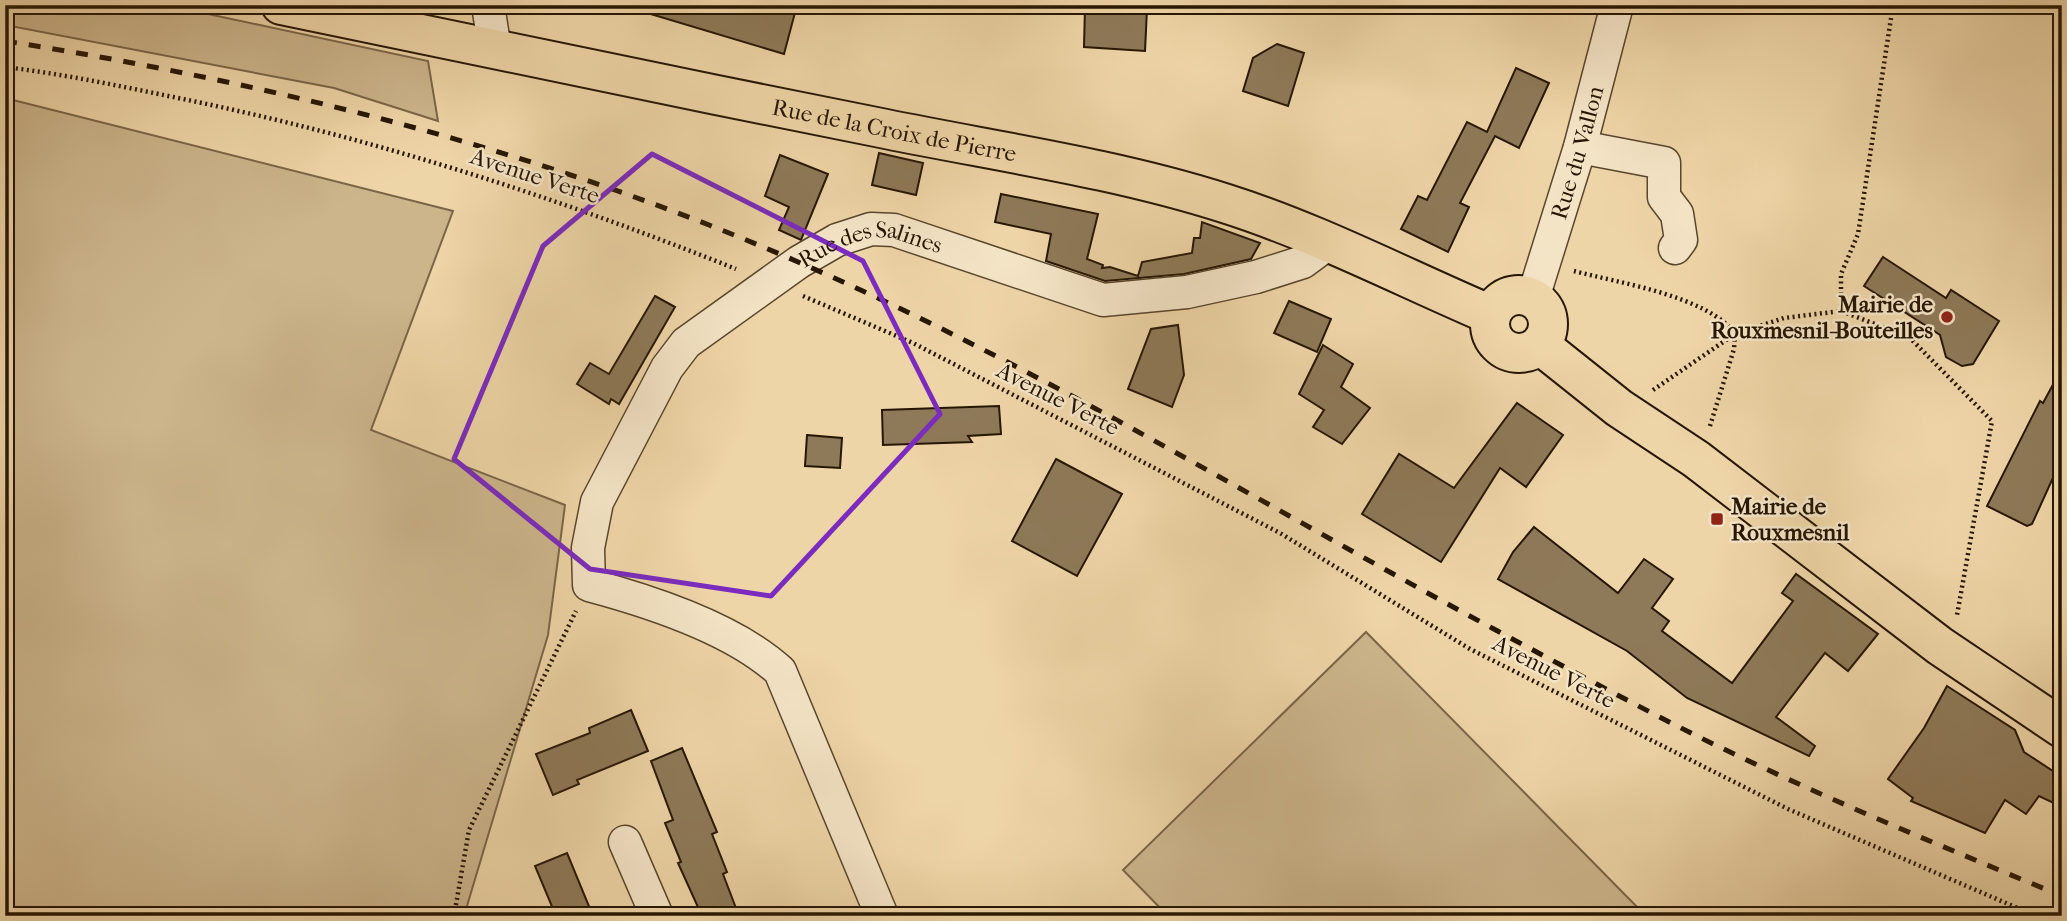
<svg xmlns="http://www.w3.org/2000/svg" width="2067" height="921" viewBox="0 0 2067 921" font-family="'IM FELL French Canon',serif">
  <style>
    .green { fill: #ccb58b; stroke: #7a6647; stroke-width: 2 }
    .building { fill: #8e7958; stroke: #271603; stroke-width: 2 }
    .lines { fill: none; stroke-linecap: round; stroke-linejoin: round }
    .minor-casing { stroke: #59462c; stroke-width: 35 }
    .major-casing { stroke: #271603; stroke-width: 42 }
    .path { stroke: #271603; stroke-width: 4.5; stroke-dasharray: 2 3.5; stroke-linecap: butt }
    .minor { stroke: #f4e4c6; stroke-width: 32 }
    .major { stroke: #eed5a7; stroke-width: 38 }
    .rail { stroke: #271603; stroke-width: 5; stroke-dasharray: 12 12; stroke-linecap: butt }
    .marked { fill: none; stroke: #7b2cbf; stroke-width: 5; stroke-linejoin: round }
    .poi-dot { fill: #8f2418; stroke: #f4e4c6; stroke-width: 2.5 }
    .labels { text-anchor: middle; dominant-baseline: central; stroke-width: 5; stroke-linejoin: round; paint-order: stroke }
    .street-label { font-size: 23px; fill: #271603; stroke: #f4e4c6 }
    .poi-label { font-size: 23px; font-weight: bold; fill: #271603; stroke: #f4e4c6; text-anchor: end }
  </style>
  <rect width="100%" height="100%" fill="#eed5a7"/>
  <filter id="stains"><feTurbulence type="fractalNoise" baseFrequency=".00286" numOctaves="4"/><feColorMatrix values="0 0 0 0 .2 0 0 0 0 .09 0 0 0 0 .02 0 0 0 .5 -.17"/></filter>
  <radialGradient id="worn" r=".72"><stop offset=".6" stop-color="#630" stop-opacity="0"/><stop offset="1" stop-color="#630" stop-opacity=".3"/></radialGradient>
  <g class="green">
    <path d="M 5,5 L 166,5 L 428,61 L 438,121 L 334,88 L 5,25 Z"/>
    <path d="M 5,98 L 453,211 L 371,430 L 565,505 L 548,635 L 464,916 L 5,916 Z"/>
    <path d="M 1366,632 L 1646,916 L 1168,916 L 1123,870 Z"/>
  </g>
  <g class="building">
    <path d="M 645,5 L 797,5 L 784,54 L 644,12 Z"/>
    <path d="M 1085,6 L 1147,9 L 1145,51 L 1084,47 Z"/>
    <path d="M 1277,44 L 1304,53 L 1288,106 L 1243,91 L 1253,58 Z"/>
    <path d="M 1516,68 L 1549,83 L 1519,148 L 1495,136 L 1460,203 L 1469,207 L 1448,252 L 1401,229 L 1418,196 L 1427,200 L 1467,122 L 1487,132 Z"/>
    <path d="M 879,153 L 923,163 L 916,195 L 872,185 Z"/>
    <path d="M 780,155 L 828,174 L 801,240 L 779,230 L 789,207 L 765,196 Z"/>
    <path d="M 1001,194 L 1098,214 L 1087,259 L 1103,265 L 1102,268 L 1110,267 L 1138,276 L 1142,262 L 1192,253 L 1194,238 L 1200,238 L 1202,222 L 1260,243 L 1251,259 L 1184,274 L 1105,281 L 1046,261 L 1051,234 L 995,222 Z"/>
    <path d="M 1883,257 L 1946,298 L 1951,290 L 1999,321 L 1973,364 L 1962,366 L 1946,357 L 1940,335 L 1864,286 Z"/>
    <path d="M 655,296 L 675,307 L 619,404 L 611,399 L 609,404 L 577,384 L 590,363 L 609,374 Z"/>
    <path d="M 1289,301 L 1331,319 L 1317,352 L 1274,333 Z"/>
    <path d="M 1178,325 L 1184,375 L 1172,407 L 1128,389 L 1151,329 Z"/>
    <path d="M 1323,345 L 1353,364 L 1341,387 L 1370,408 L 1342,444 L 1313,427 L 1324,410 L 1299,394 Z"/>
    <path d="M 2062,368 L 2062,458 L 2032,524 L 2027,526 L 1987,506 L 2040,401 L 2043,403 Z"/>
    <path d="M 1517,403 L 1563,435 L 1526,487 L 1500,468 L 1441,562 L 1362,514 L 1399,454 L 1454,488 Z"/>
    <path d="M 999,406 L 1001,434 L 968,436 L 972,442 L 883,445 L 882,410 Z"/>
    <path d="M 807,435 L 842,438 L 840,468 L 805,466 Z"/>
    <path d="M 1056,459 L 1122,494 L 1077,576 L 1012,541 Z"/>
    <path d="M 1534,527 L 1618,593 L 1644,559 L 1673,579 L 1652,608 L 1669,621 L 1662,631 L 1732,683 L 1793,601 L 1782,593 L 1796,574 L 1878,634 L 1848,671 L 1825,653 L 1776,717 L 1815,746 L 1809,756 L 1687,698 L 1627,651 L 1498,579 L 1513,552 Z"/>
    <path d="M 1947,686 L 2015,730 L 2024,752 L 2062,777 L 2062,807 L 2039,796 L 2026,814 L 2005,800 L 1985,833 L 1911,801 L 1913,798 L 1888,779 L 1924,728 Z"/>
    <path d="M 631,710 L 648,751 L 577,780 L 579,784 L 553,795 L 536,754 L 590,733 L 589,728 Z"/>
    <path d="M 682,748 L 717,832 L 712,834 L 727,872 L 723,874 L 739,916 L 702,916 L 678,863 L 681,862 L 665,823 L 673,820 L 651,761 Z"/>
    <path d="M 567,853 L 593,916 L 556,916 L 535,866 Z"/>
  </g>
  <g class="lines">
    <defs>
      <g id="minor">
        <path d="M 488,5 L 495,50"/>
        <path d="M 1580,147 L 1664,163 L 1664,197 L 1677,214 L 1681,240 L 1675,248"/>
        <path id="s1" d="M 1533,298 L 1580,147 L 1617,5"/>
        <path d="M 625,842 L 657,916"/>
        <path id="s2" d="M 882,916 L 780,671 C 734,629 649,601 589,585 L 588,548 L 597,502 L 667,368 L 686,343 L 799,262 L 837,240 L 871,229 L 894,230 L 1103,300 L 1187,292 L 1256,277 L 1303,262 L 1330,242"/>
      </g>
      <g id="major">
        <path id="s3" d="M 281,5 C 482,47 684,89 886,129 C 999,152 1114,168 1224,203 C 1316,232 1402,277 1491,315"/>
        <circle cx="1519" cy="324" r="29"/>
        <path d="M 1540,345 L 1619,408 L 1696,459 L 1940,646 L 2062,728"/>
      </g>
    </defs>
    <use href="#minor" class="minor-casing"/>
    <use href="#major" class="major-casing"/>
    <g class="path">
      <path d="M 5,67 C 63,74 120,86 178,98 C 370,137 554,196 736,269"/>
      <path d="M 1574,271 C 1619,283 1708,296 1735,334 L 1734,349 L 1709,429"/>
      <path d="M 803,296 L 913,343 L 1280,533 L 1470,649 L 1788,809 L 2036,916"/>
      <path d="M 1841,311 L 1841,274 L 1858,234 L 1893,5"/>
      <path d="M 1653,390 L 1735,334 L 1784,318 L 1841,311 L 1909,337 L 1992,421 L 1957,615"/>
      <path d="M 454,916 L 469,830 L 576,611"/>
    </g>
    <use href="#minor" class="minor"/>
    <use href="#major" class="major"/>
    <path class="rail" d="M 5,41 C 279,84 551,153 805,265 C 1043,369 1263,505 1492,628 C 1561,665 1631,703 1701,738 C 1819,796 1941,846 2062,896"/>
  </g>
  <path class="marked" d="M 652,154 L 863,261 L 940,414 L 771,596 L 590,569 L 454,459 L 543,246 Z"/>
  <g class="poi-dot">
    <circle cx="1947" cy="317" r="7"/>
    <rect x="1710" y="512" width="14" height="14" rx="3.5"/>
  </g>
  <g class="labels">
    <g class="street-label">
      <text stroke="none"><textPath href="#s3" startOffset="626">Rue de la Croix de Pierre</textPath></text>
      <text stroke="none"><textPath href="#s1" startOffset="152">Rue du Vallon</textPath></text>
      <text transform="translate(535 176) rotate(18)">Avenue Verte</text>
      <text stroke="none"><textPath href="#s2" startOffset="959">Rue des Salines</textPath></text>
      <text transform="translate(1058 399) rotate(27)">Avenue Verte</text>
      <text transform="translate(1554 672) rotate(27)">Avenue Verte</text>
    </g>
    <g class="poi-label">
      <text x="1933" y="304">Mairie de<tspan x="1933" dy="26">Rouxmesnil-Bouteilles</tspan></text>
      <text x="1731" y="506" text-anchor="start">Mairie de<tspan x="1731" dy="26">Rouxmesnil</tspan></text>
    </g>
  </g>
  <rect width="2067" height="921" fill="none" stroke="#eed5a7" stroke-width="28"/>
  <rect x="7" y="7" width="2053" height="907" fill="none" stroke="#271603" stroke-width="3.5"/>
  <rect x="14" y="14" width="2039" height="893" fill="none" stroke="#271603" stroke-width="2"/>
  <rect width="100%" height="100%" filter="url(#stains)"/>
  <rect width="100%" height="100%" fill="url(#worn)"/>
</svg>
